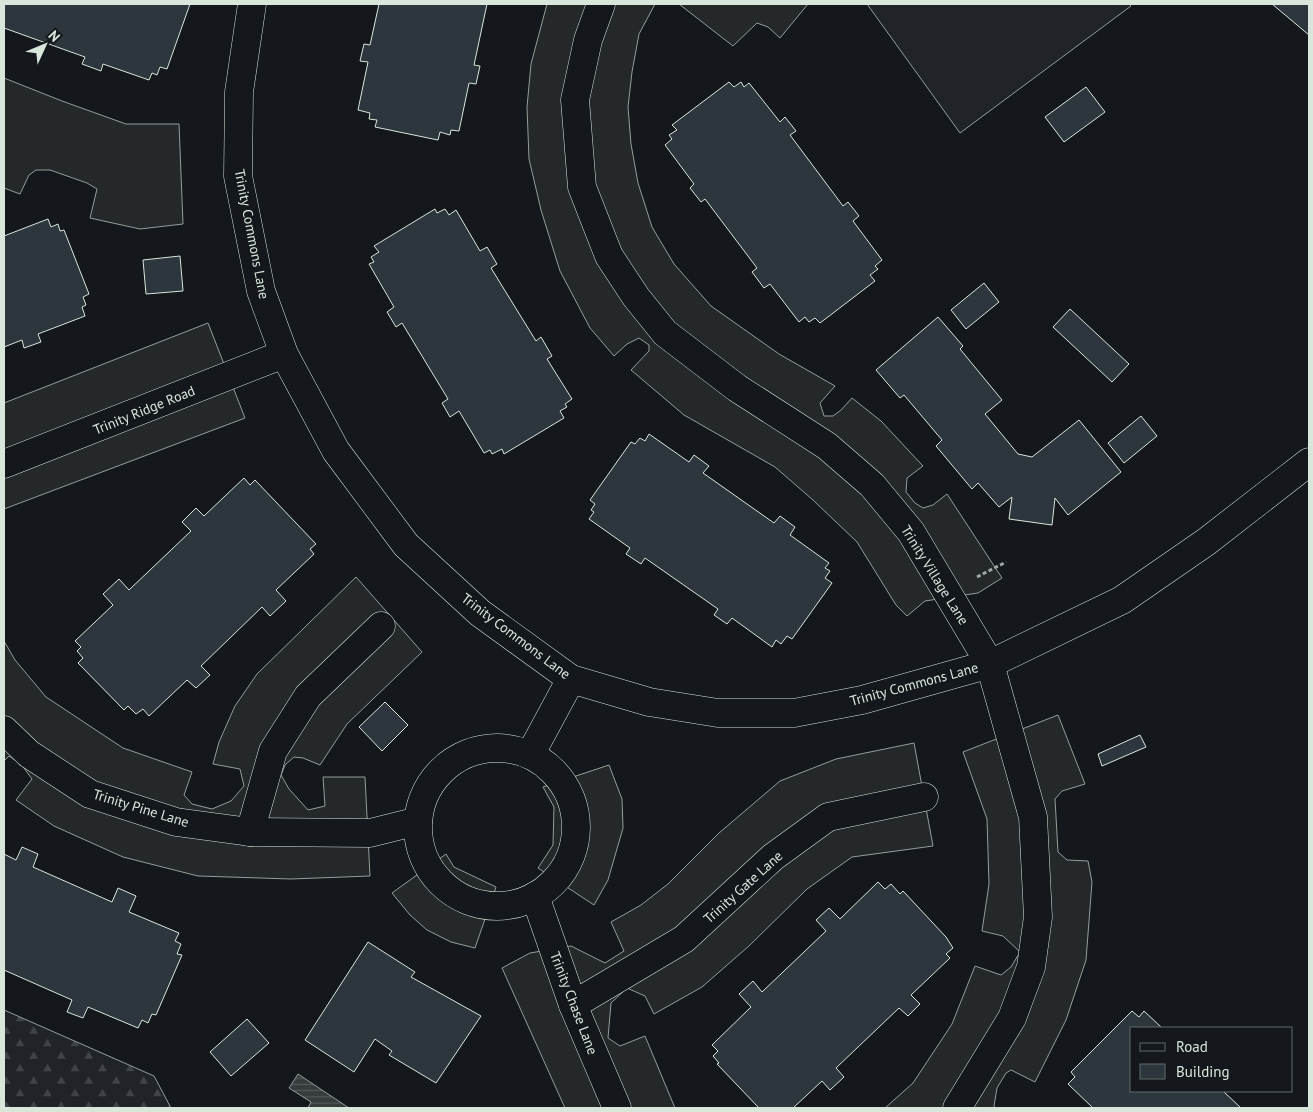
<svg xmlns="http://www.w3.org/2000/svg" width="1313" height="1112" viewBox="0 0 1313 1112" font-family="'PT Sans',sans-serif">
  <style>
    .forest { fill: url(#forest-firs); stroke: #939e99 }
    .pitch { fill: #202428; stroke: #939e99 }
    .parking { fill: #24282b; stroke: #939e99 }
    .water { fill: url(#water-rules); stroke: #939e99 }
    .building { fill: #2c363c; stroke: #d8e6dc }
    .lines { fill: none; stroke-linecap: round; stroke-linejoin: round }
    .street-casing { stroke: #d8e6dc; stroke-width: 29 }
    .path { stroke: #9da8a2; stroke-width: 3; stroke-dasharray: 4 2.5; stroke-linecap: butt }
    .street { stroke: #14181c; stroke-width: 28 }
    .labels { text-anchor: middle; dominant-baseline: central; stroke-width: 4; stroke-linejoin: round; paint-order: stroke }
    .street-label { font-size: 14px; fill: #d8e6dc; stroke: #14181c }
  </style>
  <defs>
    <pattern id="forest-firs" width="22" height="20" patternUnits="userSpaceOnUse" patternTransform="scale(1.25)"><rect width="22" height="20" fill="#202428"/><path d="M5 1l3.5 6h-7zM16 11l3.5 6h-7z" fill="#404447"/></pattern>
    <pattern id="water-rules" width="6" height="5" patternUnits="userSpaceOnUse" patternTransform="scale(1.25)"><rect width="6" height="5" fill="#363b3e"/><path d="M0 2.5h6" fill="none" stroke="#525759"/></pattern>
  </defs>
  <rect width="100%" height="100%" fill="#14181c"/>
  <path class="forest" d="M 4,1010 L 154,1076 L 171,1108 L 4,1108 Z"/>
  <path class="pitch" d="M 867,4 L 1129,4 L 1131,6 L 960,133 Z"/>
  <g class="parking">
    <path d="M 547,4 L 655,4 L 639,34 L 632,72 L 628,107 L 631,144 L 638,183 L 652,227 L 674,264 L 711,306 L 779,354 L 835,386 L 820,403 L 824,416 L 833,416 L 841,410 L 852,398 L 881,421 L 923,466 L 907,478 L 906,492 L 915,503 L 923,508 L 933,505 L 947,494 L 1002,578 L 978,593 L 925,601 L 907,616 L 896,605 L 857,542 L 813,500 L 775,467 L 684,415 L 631,370 L 649,351 L 649,345 L 639,338 L 627,344 L 614,356 L 590,328 L 560,271 L 541,210 L 529,159 L 527,107 L 531,64 Z"/>
    <path d="M 679,4 L 808,4 L 780,38 L 768,27 L 757,23 L 733,46 Z"/>
    <path d="M 4,78 L 62,101 L 126,124 L 179,124 L 183,224 L 140,229 L 90,218 L 97,189 L 87,183 L 50,170 L 36,170 L 29,175 L 20,194 L 4,188 Z"/>
    <path d="M 208,323 L 245,418 L 4,509 L 4,403 Z"/>
    <path d="M 356,577 L 422,652 L 347,724 L 320,765 L 303,758 L 294,757 L 285,765 L 281,775 L 289,789 L 308,810 L 325,806 L 323,777 L 365,777 L 370,876 L 291,879 L 198,876 L 123,857 L 54,826 L 16,800 L 32,779 L 21,764 L 9,756 L 4,761 L 4,641 L 15,660 L 46,697 L 123,748 L 192,772 L 184,795 L 192,804 L 212,809 L 231,801 L 244,786 L 240,769 L 213,764 L 219,742 L 235,706 L 257,674 Z"/>
    <path d="M 1058,715 L 1085,784 L 1062,791 L 1055,799 L 1058,852 L 1067,860 L 1088,861 L 1092,882 L 1086,960 L 1066,1020 L 1035,1082 L 1011,1070 L 1006,1073 L 997,1088 L 994,1106 L 995,1108 L 885,1108 L 913,1083 L 952,1024 L 975,966 L 1001,975 L 1011,967 L 1020,952 L 1003,936 L 982,931 L 989,884 L 987,819 L 963,752 Z"/>
    <path d="M 914,743 L 933,846 L 852,857 L 807,889 L 750,945 L 702,987 L 654,1014 L 645,996 L 627,988 L 611,1003 L 608,1038 L 620,1046 L 645,1036 L 675,1108 L 565,1108 L 502,968 L 530,953 L 571,946 L 605,963 L 624,951 L 611,922 L 641,905 L 668,884 L 719,833 L 780,781 L 836,759 Z"/>
    <path d="M 609,765 L 622,799 L 623,828 L 608,880 L 594,905 L 538,868 L 553,845 L 554,807 L 543,787 Z"/>
    <path d="M 446,854 L 454,867 L 496,887 L 475,948 L 451,942 L 427,930 L 410,915 L 392,893 Z"/>
  </g>
  <path class="water" d="M 298,1074 L 349,1108 L 308,1108 L 311,1102 L 289,1088 Z"/>
  <g class="building">
    <path d="M 4,4 L 190,4 L 167,69 L 160,67 L 157,75 L 152,73 L 149,80 L 103,64 L 101,71 L 82,64 L 85,57 L 4,28 Z"/>
    <path d="M 379,4 L 487,4 L 474,65 L 480,66 L 476,84 L 469,83 L 459,131 L 451,130 L 450,135 L 440,132 L 438,140 L 375,127 L 377,120 L 369,119 L 370,113 L 358,110 L 368,62 L 360,61 L 364,44 L 370,45 Z"/>
    <path d="M 1272,4 L 1309,4 L 1309,35 Z"/>
    <path d="M 729,82 L 734,87 L 741,82 L 744,87 L 749,83 L 780,122 L 785,117 L 796,131 L 790,135 L 843,206 L 848,202 L 859,216 L 853,221 L 882,260 L 875,266 L 878,269 L 870,275 L 875,281 L 820,323 L 815,318 L 809,322 L 805,317 L 799,322 L 770,284 L 764,288 L 752,272 L 757,268 L 705,199 L 701,202 L 690,188 L 694,184 L 665,145 L 672,139 L 669,135 L 677,130 L 672,125 Z"/>
    <path d="M 1086,87 L 1105,112 L 1064,142 L 1045,117 Z"/>
    <path d="M 435,209 L 437,213 L 445,209 L 449,215 L 456,210 L 480,251 L 487,247 L 497,264 L 491,268 L 536,341 L 541,337 L 552,356 L 547,359 L 572,399 L 565,404 L 567,407 L 560,411 L 564,418 L 504,454 L 502,449 L 492,454 L 490,450 L 484,453 L 459,411 L 450,417 L 442,403 L 448,399 L 402,323 L 396,327 L 387,312 L 394,307 L 369,264 L 374,262 L 371,257 L 379,252 L 374,246 Z"/>
    <path d="M 48,219 L 51,227 L 58,224 L 60,231 L 64,230 L 89,294 L 83,297 L 86,305 L 82,307 L 85,316 L 38,334 L 41,342 L 24,348 L 22,340 L 4,347 L 4,236 Z"/>
    <path d="M 180,256 L 183,291 L 146,294 L 143,260 Z"/>
    <path d="M 984,283 L 999,302 L 966,329 L 951,310 Z"/>
    <path d="M 1070,309 L 1129,364 L 1112,382 L 1053,327 Z"/>
    <path d="M 938,317 L 963,346 L 960,349 L 1002,400 L 985,414 L 1018,454 L 1032,457 L 1079,420 L 1121,472 L 1068,515 L 1055,498 L 1052,525 L 1009,519 L 1012,497 L 999,507 L 978,483 L 972,489 L 936,446 L 942,440 L 904,395 L 900,398 L 876,370 Z"/>
    <path d="M 1141,416 L 1157,436 L 1124,463 L 1108,443 Z"/>
    <path d="M 649,434 L 689,462 L 694,455 L 709,466 L 703,473 L 774,523 L 780,516 L 795,527 L 790,535 L 829,563 L 825,568 L 830,571 L 825,578 L 832,583 L 792,639 L 787,636 L 781,644 L 776,640 L 772,647 L 732,618 L 727,624 L 714,615 L 718,609 L 645,558 L 641,564 L 626,554 L 630,548 L 589,519 L 594,512 L 591,510 L 595,504 L 590,500 L 631,442 L 635,444 L 640,438 L 645,441 Z"/>
    <path d="M 244,478 L 250,485 L 255,480 L 316,544 L 310,549 L 314,554 L 276,590 L 286,601 L 270,616 L 262,607 L 201,666 L 210,675 L 196,688 L 187,680 L 149,716 L 143,709 L 136,714 L 128,706 L 124,710 L 78,663 L 83,658 L 77,651 L 81,647 L 75,641 L 113,605 L 103,594 L 119,579 L 129,590 L 191,531 L 182,522 L 196,508 L 204,516 Z"/>
    <path d="M 385,702 L 408,725 L 382,751 L 359,727 Z"/>
    <path d="M 1140,735 L 1146,747 L 1102,766 L 1098,754 Z"/>
    <path d="M 22,847 L 38,854 L 33,867 L 112,902 L 118,888 L 136,896 L 129,912 L 179,933 L 175,941 L 181,944 L 177,954 L 182,955 L 156,1015 L 152,1014 L 148,1023 L 142,1020 L 138,1028 L 88,1007 L 83,1018 L 67,1012 L 72,1000 L 4,970 L 4,854 L 16,860 Z"/>
    <path d="M 878,882 L 885,889 L 891,884 L 900,894 L 903,891 L 946,937 L 953,948 L 946,954 L 950,958 L 911,995 L 920,1004 L 908,1016 L 899,1008 L 836,1068 L 844,1077 L 830,1090 L 822,1081 L 793,1108 L 759,1108 L 717,1064 L 719,1063 L 713,1056 L 718,1051 L 712,1045 L 751,1007 L 739,994 L 753,981 L 762,992 L 826,931 L 816,920 L 829,908 L 840,919 Z"/>
    <path d="M 368,942 L 415,972 L 411,977 L 481,1016 L 436,1083 L 389,1055 L 392,1051 L 375,1039 L 354,1072 L 305,1040 Z"/>
    <path d="M 1132,1011 L 1139,1017 L 1144,1011 L 1162,1028 L 1132,1028 L 1132,1091 L 1223,1091 L 1241,1108 L 1093,1108 L 1068,1084 L 1075,1077 L 1071,1072 Z"/>
    <path d="M 247,1019 L 269,1043 L 231,1076 L 210,1052 Z"/>
  </g>
  <g class="lines">
    <defs>
      <g id="street">
        <path d="M 252,4 L 239,92 L 238,176 L 261,291 L 284,354 L 336,451 L 406,545 L 480,613 L 571,679 L 649,702 L 718,713 L 794,713 L 862,700 L 990,664 L 1122,600 L 1206,542 L 1309,462"/>
        <path d="M 601,4 L 588,40 L 575,100 L 582,187 L 609,256 L 636,297 L 665,333 L 737,388 L 827,446 L 872,485 L 911,532 L 990,664 L 1033,817 L 1038,917 L 1031,967 L 1012,1018 L 957,1108"/>
        <path d="M 4,464 L 284,354"/>
        <path d="M 4,730 L 29,754 L 90,794 L 176,822 L 250,832 L 370,833 L 418,821"/>
        <circle cx="497" cy="827" r="79"/>
        <path d="M 530,755 L 571,679"/>
        <path d="M 250,832 L 273,751 L 308,696 L 381,626"/>
        <path d="M 535,896 L 573,1005 L 617,1108"/>
        <path d="M 573,1005 L 684,939 L 773,857 L 828,817 L 924,797"/>
      </g>
    </defs>
    <use href="#street" class="street-casing"/>
    <path class="path" d="M 977,577 L 1006,562"/>
    <use href="#street" class="street"/>
  </g>
  <g class="labels">
    <g class="street-label">
      <text transform="translate(252 234) rotate(79)">Trinity Commons Lane</text>
      <text transform="translate(144 410) rotate(-22)">Trinity Ridge Road</text>
      <text transform="translate(935 575) rotate(58)">Trinity Village Lane</text>
      <text transform="translate(516 636) rotate(37)">Trinity Commons Lane</text>
      <text transform="translate(914 684) rotate(-15)">Trinity Commons Lane</text>
      <text transform="translate(141 808) rotate(17)">Trinity Pine Lane</text>
      <text transform="translate(743 887) rotate(-42)">Trinity Gate Lane</text>
      <text transform="translate(574 1003) rotate(69)">Trinity Chase Lane</text>
    </g>
  </g>
  <rect width="1313" height="1112" fill="none" stroke="#d8e6dc" stroke-width="10"/>
  <rect x="1130" y="1027" width="162" height="65" fill="#14181c" stroke="#626a69"/>
  <rect x="1140" y="1043" width="25" height="8" fill="#14181c" stroke="#626a69"/>
  <text x="1176" y="1052" font-size="15" fill="#d8e6dc">Road</text>
  <rect x="1140" y="1064" width="25" height="15" fill="#2c363c" stroke="#626a69"/>
  <text x="1176" y="1077" font-size="15" fill="#d8e6dc">Building</text>
  <g transform="translate(45 45) rotate(46)" stroke="#14181c" stroke-width="4" paint-order="stroke">
  <path d="M0-4L9 19L0 12L-9 19Z" fill="#d8e6dc"/>
  <text y="-8" font-size="14" font-weight="bold" text-anchor="middle" fill="#d8e6dc">N</text>
  </g>
</svg>
